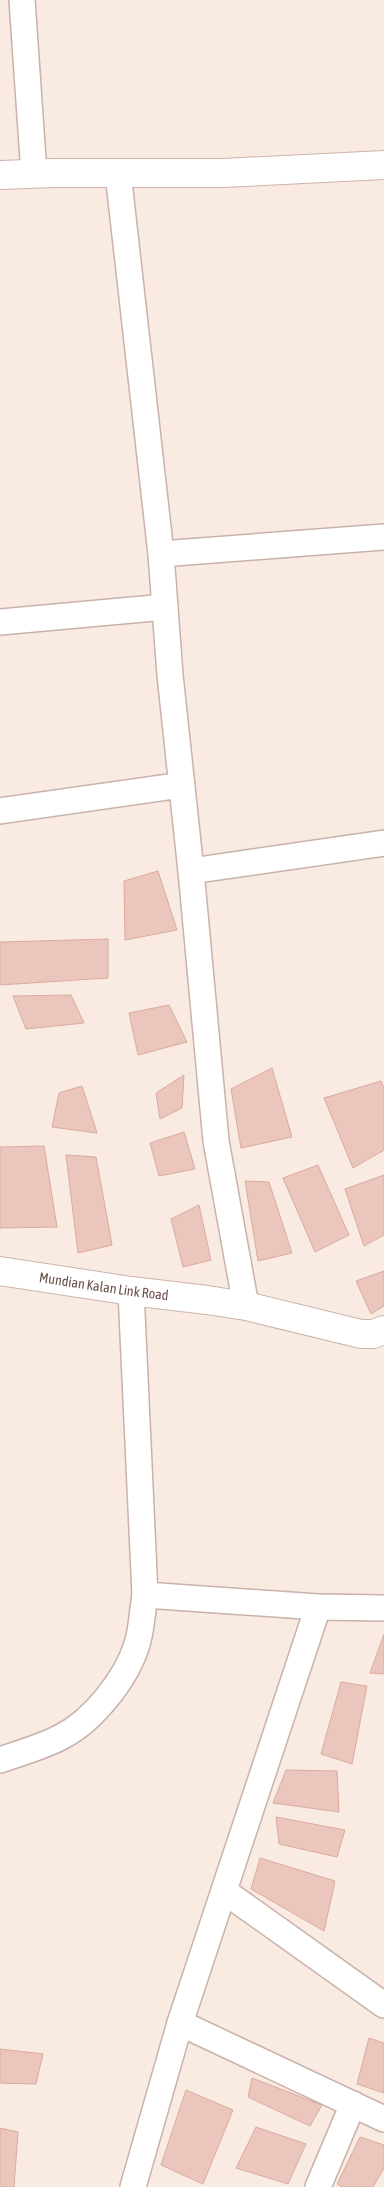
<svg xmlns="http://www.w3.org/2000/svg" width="384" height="2187" viewBox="0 0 384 2187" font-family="'Asap Condensed',sans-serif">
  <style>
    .building { fill: #ebc6bc; stroke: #dbaa9f }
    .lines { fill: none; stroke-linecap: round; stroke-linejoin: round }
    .street-casing { stroke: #c8b2aa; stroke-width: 28 }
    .secondary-casing { stroke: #cdb3aa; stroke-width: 30 }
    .street { stroke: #fff; stroke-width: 25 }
    .secondary { stroke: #fff; stroke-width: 28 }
    .labels { text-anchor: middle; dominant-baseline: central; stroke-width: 4.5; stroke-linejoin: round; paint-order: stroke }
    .street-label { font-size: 14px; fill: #6d514b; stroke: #fcf0e7 }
  </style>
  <rect width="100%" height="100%" fill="#f9ebe1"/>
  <g class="building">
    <path d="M 158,871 L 177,930 L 125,940 L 124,881 Z"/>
    <path d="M 108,939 L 108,978 L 0,985 L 0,942 Z"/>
    <path d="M 71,995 L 84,1023 L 26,1029 L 13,996 Z"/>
    <path d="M 169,1005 L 187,1042 L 138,1055 L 129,1013 Z"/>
    <path d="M 272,1068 L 292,1137 L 241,1148 L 231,1089 Z"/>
    <path d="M 184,1075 L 182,1108 L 160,1119 L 156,1093 Z"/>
    <path d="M 381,1081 L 384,1088 L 384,1150 L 353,1168 L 324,1098 Z"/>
    <path d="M 82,1086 L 97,1133 L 52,1127 L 59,1093 Z"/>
    <path d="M 184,1132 L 195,1169 L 159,1176 L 150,1143 Z"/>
    <path d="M 44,1146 L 57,1227 L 0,1228 L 0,1147 Z"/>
    <path d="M 66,1155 L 96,1157 L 112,1245 L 78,1253 Z"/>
    <path d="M 318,1165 L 349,1235 L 315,1252 L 283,1178 Z"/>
    <path d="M 384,1175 L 384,1235 L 364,1246 L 345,1189 Z"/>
    <path d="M 245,1181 L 269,1182 L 292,1253 L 258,1261 Z"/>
    <path d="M 199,1205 L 211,1260 L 183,1267 L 171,1219 Z"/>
    <path d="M 384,1271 L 384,1306 L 371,1314 L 356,1281 Z"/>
    <path d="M 384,1634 L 384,1674 L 370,1673 Z"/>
    <path d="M 341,1682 L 367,1686 L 352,1764 L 321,1754 Z"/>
    <path d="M 286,1770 L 337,1771 L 339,1812 L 273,1803 Z"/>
    <path d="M 276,1817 L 345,1830 L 337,1857 L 279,1844 Z"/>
    <path d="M 260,1858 L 335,1881 L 324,1931 L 251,1889 Z"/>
    <path d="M 369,2038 L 384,2043 L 384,2093 L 357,2084 Z"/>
    <path d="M 0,2049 L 43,2054 L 36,2084 L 0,2083 Z"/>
    <path d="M 252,2078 L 322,2105 L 310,2126 L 248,2097 Z"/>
    <path d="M 186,2090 L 233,2110 L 203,2184 L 161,2165 Z"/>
    <path d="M 256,2127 L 306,2144 L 288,2184 L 236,2168 Z"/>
    <path d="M 0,2128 L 18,2132 L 14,2187 L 0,2187 Z"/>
    <path d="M 360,2137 L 384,2145 L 384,2168 L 373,2187 L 342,2187 L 337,2184 Z"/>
  </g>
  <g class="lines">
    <defs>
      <g id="street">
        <path d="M 22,0 L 34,174"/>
        <path d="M 118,173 L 161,554 L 170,675 L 191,871 L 216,1141 L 246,1306"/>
        <path d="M 161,554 L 384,537"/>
        <path d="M 0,622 L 165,607"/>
        <path d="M 0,811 L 182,785"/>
        <path d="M 191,871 L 384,843"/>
        <path d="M 131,1291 L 145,1595 L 318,1607 L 384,1608"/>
        <path d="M 0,1760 C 20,1753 42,1747 61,1737 C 93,1721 127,1678 137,1644 C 142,1629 142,1611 145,1595"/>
        <path d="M 224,1891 L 384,2005"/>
        <path d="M 180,2023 L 384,2119"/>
        <path d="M 133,2187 L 180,2023 L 318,1607"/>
        <path d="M 318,2187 L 353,2104"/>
      </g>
      <g id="secondary">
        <path d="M 0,175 L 55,173 L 223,173 L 384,165"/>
        <path id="s1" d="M 0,1271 L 131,1291 L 207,1300 L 246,1306 L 361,1334 L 373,1334 L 384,1330"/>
      </g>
    </defs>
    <use href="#street" class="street-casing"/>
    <use href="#secondary" class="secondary-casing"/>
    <use href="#street" class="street"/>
    <use href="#secondary" class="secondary"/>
  </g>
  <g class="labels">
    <g class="street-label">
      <text stroke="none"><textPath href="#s1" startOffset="105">Mundian Kalan Link Road</textPath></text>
    </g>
  </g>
</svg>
